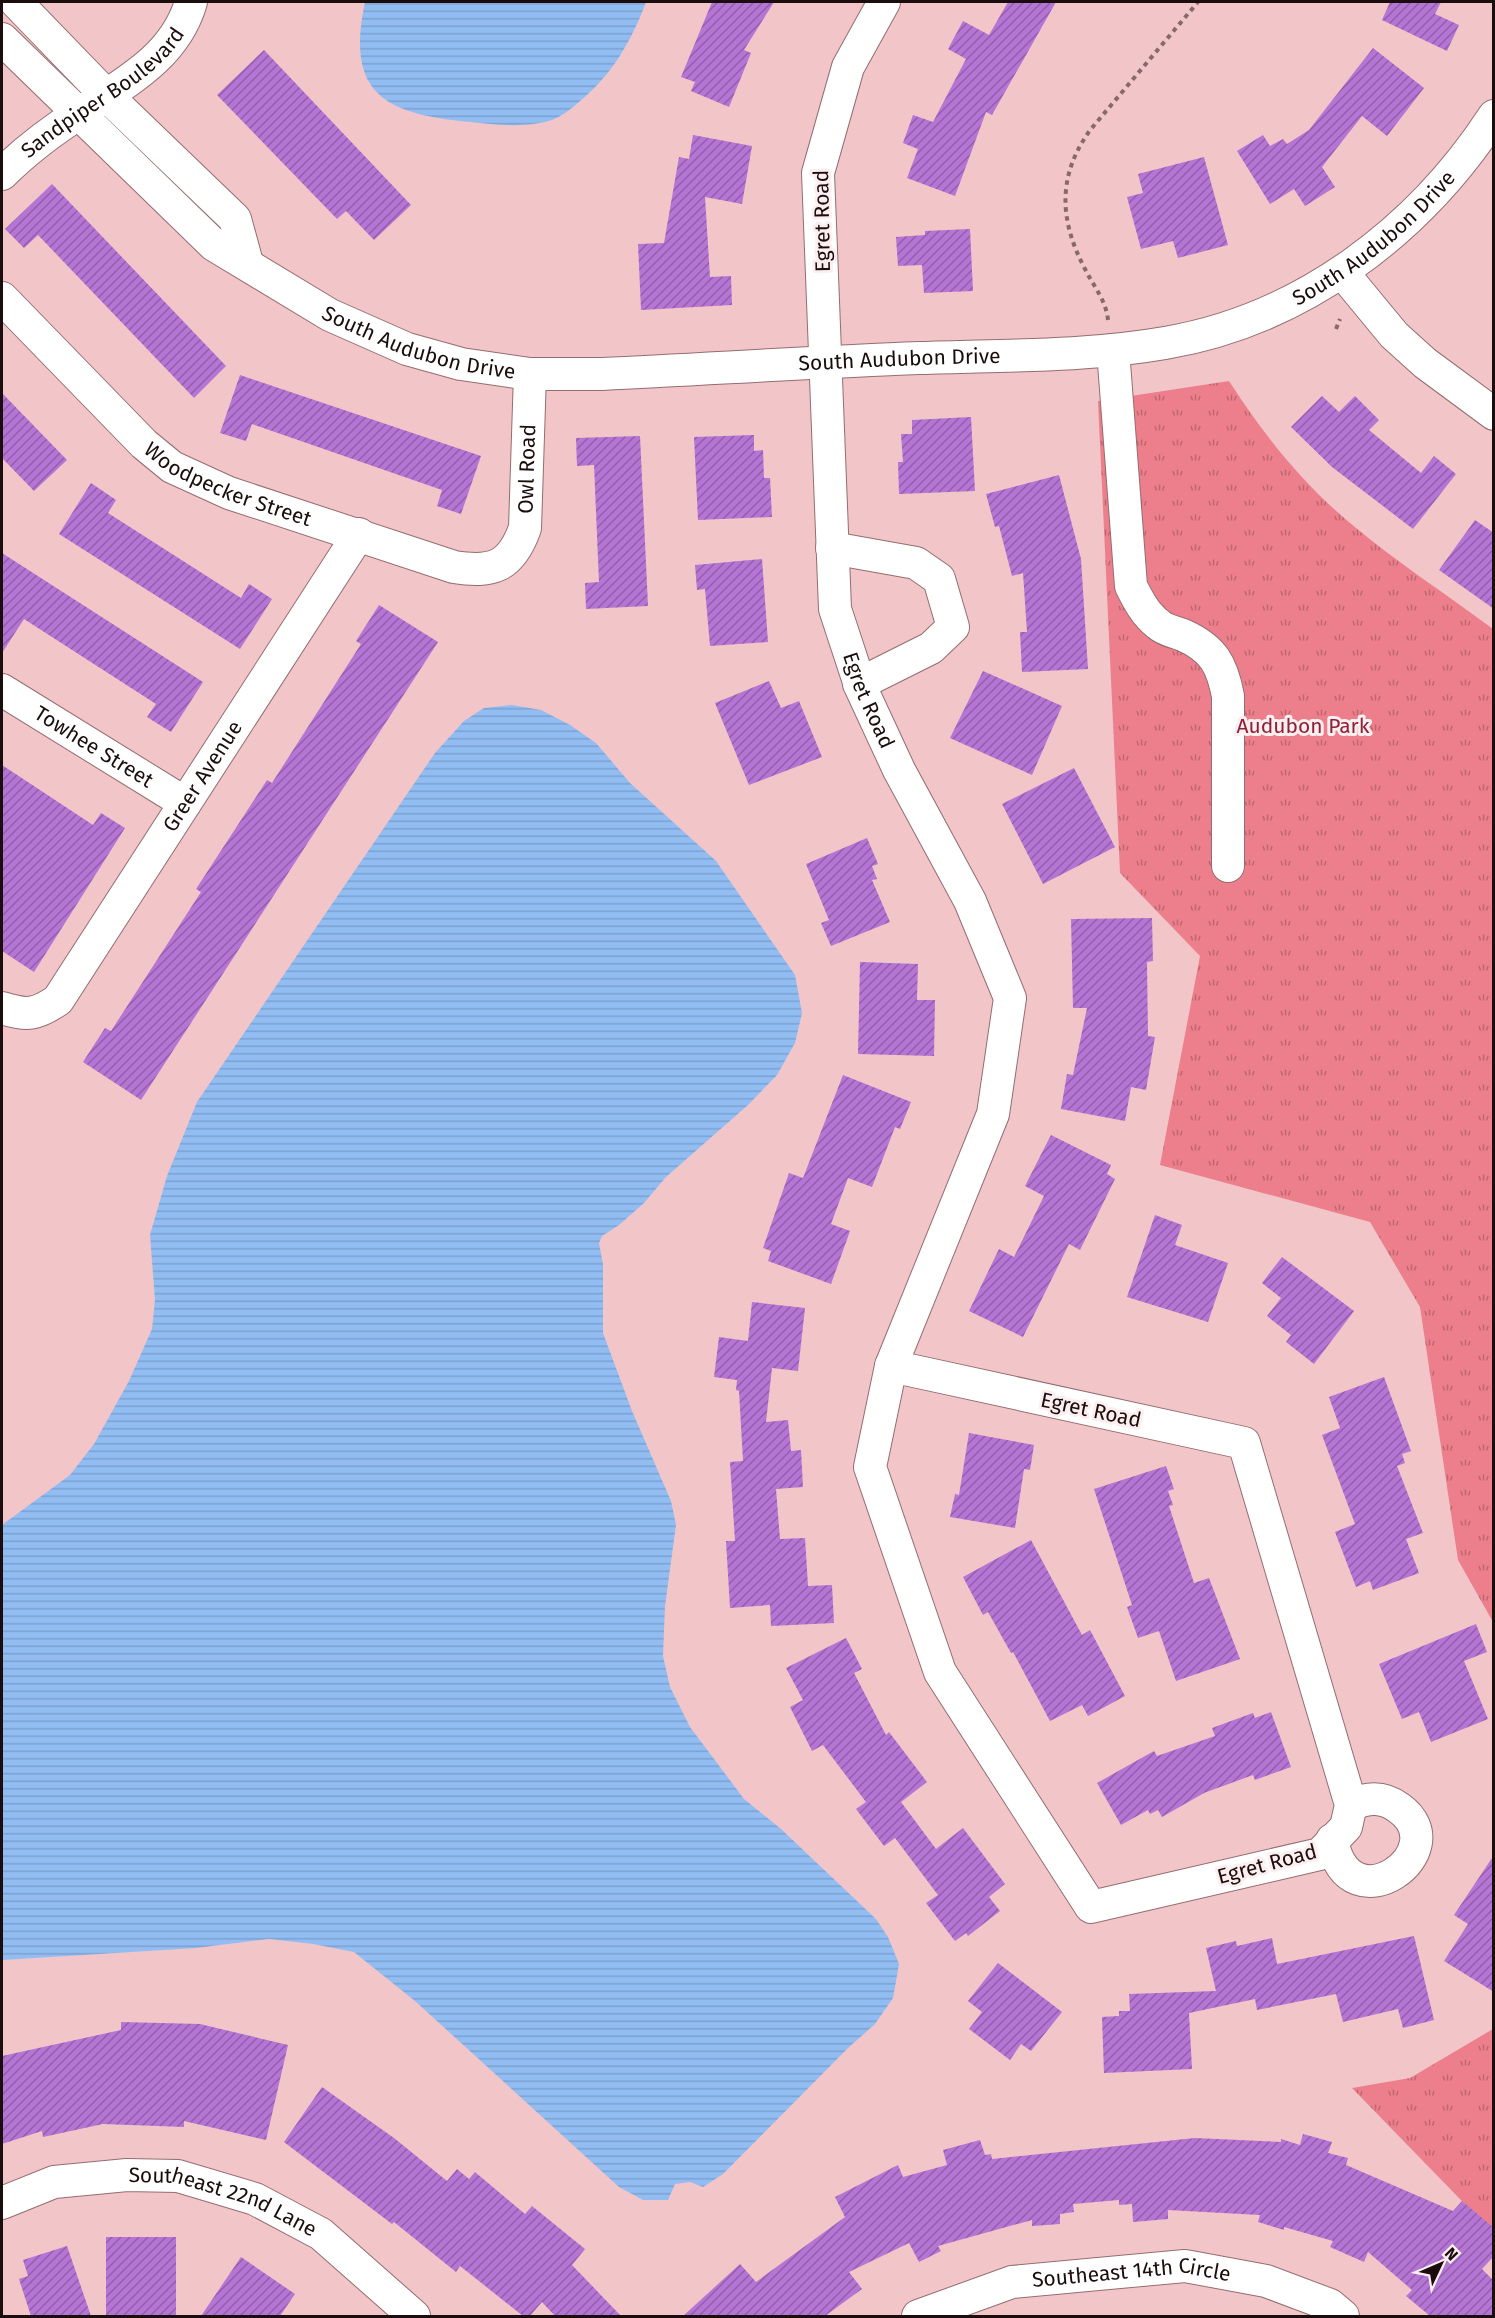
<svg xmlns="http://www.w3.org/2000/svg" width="1495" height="2318" viewBox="0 0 1495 2318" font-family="'Fira Sans',sans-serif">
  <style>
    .grass { fill: url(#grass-tufts) }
    .water { fill: url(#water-rules) }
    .building { fill: url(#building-hatch) }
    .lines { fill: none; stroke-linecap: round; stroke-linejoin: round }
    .minor-casing { stroke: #956d70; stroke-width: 34 }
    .path { stroke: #86696b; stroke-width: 4; stroke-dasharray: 4.5 4.5; stroke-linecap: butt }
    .minor { stroke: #fff; stroke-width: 32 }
    .labels { text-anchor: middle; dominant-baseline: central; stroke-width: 6; stroke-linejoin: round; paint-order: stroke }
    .street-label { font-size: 21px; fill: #1b0d0e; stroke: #fdeff0 }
    .park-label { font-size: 21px; fill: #8e2038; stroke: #fdeff0 }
  </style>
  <defs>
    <pattern id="grass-tufts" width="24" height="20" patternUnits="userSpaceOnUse" patternTransform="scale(1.5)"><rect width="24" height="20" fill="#ed7f8c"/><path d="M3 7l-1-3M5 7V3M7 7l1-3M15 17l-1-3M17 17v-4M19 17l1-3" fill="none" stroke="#bf6671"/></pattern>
    <pattern id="water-rules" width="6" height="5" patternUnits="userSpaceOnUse" patternTransform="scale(1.5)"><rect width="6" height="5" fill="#91bdf3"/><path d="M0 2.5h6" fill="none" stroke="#7ca1cf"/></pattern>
    <pattern id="building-hatch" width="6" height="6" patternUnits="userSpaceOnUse" patternTransform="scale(1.5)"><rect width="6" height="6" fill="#b575d5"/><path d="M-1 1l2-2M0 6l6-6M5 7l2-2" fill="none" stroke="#925eab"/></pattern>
  </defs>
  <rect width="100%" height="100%" fill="#f2c5c8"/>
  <g class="grass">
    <path d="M 1229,381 C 1263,434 1302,483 1350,523 C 1395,561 1446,594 1493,629 L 1493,1622 L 1458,1560 L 1420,1307 L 1370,1222 L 1160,1165 L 1200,956 L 1120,873 L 1098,401 Z"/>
    <path d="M 1493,2029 L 1493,2233 L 1352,2088 L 1410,2078 Z"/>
  </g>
  <g class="water">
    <path d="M 365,2 L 646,2 C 631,42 612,75 579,102 C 572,108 561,117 552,120 C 527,128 497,125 471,122 C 386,114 345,95 365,2 Z"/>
    <path d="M 512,705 L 541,710 L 570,725 L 596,743 L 630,783 L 716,861 L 795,975 L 802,1013 L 795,1043 L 777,1075 L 748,1105 L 666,1177 L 644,1203 L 619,1225 L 602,1236 L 599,1243 L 603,1264 L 603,1333 L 632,1411 L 671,1501 L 676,1525 L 665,1606 L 663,1656 L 670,1687 L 690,1727 L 744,1799 L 781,1829 L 876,1919 L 888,1937 L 899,1964 L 893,1998 L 875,2024 L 848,2048 L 723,2174 L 703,2187 L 690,2182 L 675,2184 L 668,2200 L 643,2200 L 619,2187 L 415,2001 L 354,1952 L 313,1944 L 269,1939 L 196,1948 L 2,1960 L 2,1525 L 70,1475 L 94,1444 L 129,1381 L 152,1329 L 155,1300 L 150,1235 L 167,1176 L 197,1102 L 435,753 L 464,721 L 484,708 Z"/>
  </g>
  <g class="building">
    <path d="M 712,2 L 774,2 L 744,50 L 751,53 L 729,107 L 691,91 L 695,82 L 681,77 Z"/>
    <path d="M 1008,2 L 1056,2 L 992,115 L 986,112 L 955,196 L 907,178 L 918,149 L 903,143 L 913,115 L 933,122 L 966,59 L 948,49 L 963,21 L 989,35 Z"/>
    <path d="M 1390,2 L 1441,2 L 1435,14 L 1459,25 L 1447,51 L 1382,20 Z"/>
    <path d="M 1373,48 L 1424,88 L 1387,136 L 1362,116 L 1322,167 L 1335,187 L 1305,206 L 1294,189 L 1270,204 L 1237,151 L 1263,135 L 1270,146 L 1283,139 L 1287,144 L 1309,130 Z"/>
    <path d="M 264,50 L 411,205 L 374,240 L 346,211 L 337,219 L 217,95 Z"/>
    <path d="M 693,135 L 752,146 L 742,204 L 705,197 L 710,277 L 731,276 L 732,305 L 641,310 L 638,244 L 664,243 L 679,157 L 689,159 Z"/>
    <path d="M 1204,157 L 1228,245 L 1178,258 L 1173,241 L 1141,249 L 1127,197 L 1143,193 L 1138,174 Z"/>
    <path d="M 52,184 L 226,366 L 194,398 L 38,235 L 24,248 L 5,229 Z"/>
    <path d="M 970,229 L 973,291 L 924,293 L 922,265 L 898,266 L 896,237 L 925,235 L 925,231 Z"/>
    <path d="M 240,375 L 481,456 L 461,514 L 437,506 L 442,490 L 252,424 L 246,441 L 220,433 Z"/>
    <path d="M 2,393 L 67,460 L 34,491 L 2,458 Z"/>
    <path d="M 1322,396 L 1339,412 L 1355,396 L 1379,420 L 1369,430 L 1421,473 L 1434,456 L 1456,474 L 1413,529 L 1332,467 L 1291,427 Z"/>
    <path d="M 971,417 L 975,491 L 899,494 L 898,462 L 903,462 L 901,434 L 912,434 L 912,420 Z"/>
    <path d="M 754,435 L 754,451 L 763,450 L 764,478 L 770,478 L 772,517 L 698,520 L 694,437 Z"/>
    <path d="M 640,436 L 648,606 L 586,609 L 585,583 L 599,582 L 594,465 L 577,466 L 576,438 Z"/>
    <path d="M 1059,475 L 1081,559 L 1088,669 L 1022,672 L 1020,632 L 1027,632 L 1023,573 L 1012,576 L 999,526 L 995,527 L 986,494 Z"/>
    <path d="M 91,483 L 116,500 L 108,513 L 241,598 L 249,584 L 272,599 L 240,649 L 59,534 Z"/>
    <path d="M 1475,520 L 1494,533 L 1494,609 L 1439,570 Z"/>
    <path d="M 2,553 L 203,682 L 171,732 L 147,717 L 156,704 L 24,619 L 2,653 Z"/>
    <path d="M 762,559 L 768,642 L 710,646 L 705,589 L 697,590 L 695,565 Z"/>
    <path d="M 379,605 L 438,642 L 141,1100 L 83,1062 L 105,1028 L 111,1031 L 201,892 L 196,889 L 267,780 L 272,783 L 361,644 L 356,641 Z"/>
    <path d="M 983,671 L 1062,706 L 1032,775 L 950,738 Z"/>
    <path d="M 769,681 L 781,708 L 799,701 L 822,757 L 749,785 L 715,703 Z"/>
    <path d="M 2,765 L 93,825 L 101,813 L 125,828 L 34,972 L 2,951 Z"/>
    <path d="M 1074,768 L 1115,847 L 1043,884 L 1002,804 Z"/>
    <path d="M 867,838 L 878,864 L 872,866 L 877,879 L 872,880 L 890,922 L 831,946 L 821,923 L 829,920 L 806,864 Z"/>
    <path d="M 1152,918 L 1153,961 L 1147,962 L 1148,1036 L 1155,1037 L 1146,1090 L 1131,1087 L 1125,1121 L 1061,1109 L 1067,1074 L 1073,1075 L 1087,1008 L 1073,1008 L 1071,919 Z"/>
    <path d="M 860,962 L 918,964 L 917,1000 L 935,1000 L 934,1056 L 858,1054 Z"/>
    <path d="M 843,1075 L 911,1102 L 900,1129 L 895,1127 L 872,1187 L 848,1178 L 831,1224 L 850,1231 L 831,1284 L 768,1261 L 771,1251 L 763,1248 L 789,1173 L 803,1178 Z"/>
    <path d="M 1051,1135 L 1111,1165 L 1107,1174 L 1115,1179 L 1080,1250 L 1069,1244 L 1023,1337 L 969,1311 L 999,1249 L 1014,1257 L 1044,1196 L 1025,1186 Z"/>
    <path d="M 1155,1215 L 1182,1225 L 1175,1245 L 1228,1263 L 1208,1322 L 1127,1297 Z"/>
    <path d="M 1282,1257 L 1354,1311 L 1314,1364 L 1286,1342 L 1291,1335 L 1267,1316 L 1281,1298 L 1262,1283 Z"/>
    <path d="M 752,1302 L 805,1308 L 798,1371 L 772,1368 L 766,1422 L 788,1420 L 791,1451 L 801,1450 L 803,1487 L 776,1489 L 780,1539 L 805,1538 L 808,1586 L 832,1585 L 834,1623 L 771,1626 L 770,1605 L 730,1608 L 726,1541 L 735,1541 L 730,1462 L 743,1461 L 739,1391 L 736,1390 L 737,1380 L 714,1377 L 719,1337 L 748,1341 Z"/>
    <path d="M 1384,1377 L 1411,1451 L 1402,1454 L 1405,1463 L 1397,1466 L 1423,1533 L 1406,1539 L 1419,1573 L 1373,1590 L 1370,1581 L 1356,1587 L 1335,1532 L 1355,1524 L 1322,1435 L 1340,1428 L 1329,1397 Z"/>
    <path d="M 969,1433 L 1034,1445 L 1030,1470 L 1024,1469 L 1015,1528 L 950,1517 L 955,1494 L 959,1495 Z"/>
    <path d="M 1166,1466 L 1174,1489 L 1168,1491 L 1173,1505 L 1169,1506 L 1194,1583 L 1209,1578 L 1240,1659 L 1176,1681 L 1159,1631 L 1138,1638 L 1127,1607 L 1132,1605 L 1094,1489 Z"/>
    <path d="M 1031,1540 L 1082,1635 L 1090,1630 L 1125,1696 L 1088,1716 L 1082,1705 L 1050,1721 L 1013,1652 L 1011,1653 L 988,1612 L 983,1615 L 963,1577 Z"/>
    <path d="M 1476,1624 L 1487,1652 L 1464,1661 L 1488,1719 L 1431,1742 L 1419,1712 L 1402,1719 L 1379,1664 Z"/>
    <path d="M 846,1638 L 862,1669 L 854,1673 L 886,1735 L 889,1732 L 927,1782 L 901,1802 L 936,1849 L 963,1828 L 1005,1884 L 989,1897 L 1000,1911 L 968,1936 L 966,1933 L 955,1941 L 926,1903 L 938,1895 L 895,1838 L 884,1846 L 856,1809 L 866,1802 L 823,1745 L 812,1751 L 790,1707 L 803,1700 L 786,1668 Z"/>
    <path d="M 1271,1712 L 1291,1767 L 1255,1780 L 1253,1775 L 1204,1793 L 1162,1817 L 1158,1810 L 1150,1814 L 1148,1810 L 1121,1825 L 1097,1783 L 1154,1751 L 1157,1756 L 1215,1736 L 1212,1728 L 1253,1713 L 1255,1718 Z"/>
    <path d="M 1494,1855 L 1494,1992 L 1444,1961 L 1468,1924 L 1454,1915 Z"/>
    <path d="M 1414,1936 L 1434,2020 L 1403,2028 L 1398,2009 L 1343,2022 L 1336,1994 L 1257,2010 L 1255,1999 L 1189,2013 L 1192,2069 L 1104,2073 L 1102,2017 L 1119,2016 L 1119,2011 L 1130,2011 L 1129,1994 L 1216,1991 L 1206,1948 L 1236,1941 L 1237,1946 L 1272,1938 L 1277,1964 Z"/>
    <path d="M 998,1963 L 1062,2012 L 1031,2051 L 1021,2044 L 1010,2060 L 969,2029 L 982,2012 L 968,2001 Z"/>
    <path d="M 121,2022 L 200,2024 L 288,2045 L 266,2140 L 184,2121 L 184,2127 L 103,2124 L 43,2137 L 42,2131 L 2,2144 L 2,2056 L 121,2030 Z"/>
    <path d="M 322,2087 L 394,2138 L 447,2181 L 457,2169 L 469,2179 L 475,2172 L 525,2214 L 532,2206 L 585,2249 L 572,2265 L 621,2316 L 555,2316 L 542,2302 L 530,2316 L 523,2316 L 460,2266 L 456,2272 L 394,2222 L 392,2224 L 284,2142 Z"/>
    <path d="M 1303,2134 L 1332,2142 L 1328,2153 L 1348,2158 L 1346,2165 L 1453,2211 L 1462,2201 L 1494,2228 L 1494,2256 L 1482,2269 L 1494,2281 L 1494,2316 L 1430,2316 L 1406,2296 L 1412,2290 L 1368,2252 L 1364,2262 L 1330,2247 L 1333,2241 L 1284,2227 L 1284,2230 L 1258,2222 L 1260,2215 L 1168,2210 L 1168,2219 L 1133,2222 L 1132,2204 L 1119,2205 L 1119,2200 L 1073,2204 L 1074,2212 L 1060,2214 L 1060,2224 L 1032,2226 L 1032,2220 L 938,2246 L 941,2251 L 919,2262 L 909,2243 L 849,2272 L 862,2289 L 825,2316 L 683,2316 L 740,2264 L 756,2282 L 845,2217 L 835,2197 L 898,2165 L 903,2177 L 947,2165 L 943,2150 L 980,2140 L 985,2155 L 991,2154 L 992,2159 L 1195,2138 L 1281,2142 L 1281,2139 L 1300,2145 Z"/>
    <rect x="106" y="2237" width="70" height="79"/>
    <path d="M 67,2246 L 91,2316 L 31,2316 L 19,2279 L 28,2276 L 23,2260 Z"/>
    <path d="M 241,2257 L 295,2294 L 280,2316 L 201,2316 Z"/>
  </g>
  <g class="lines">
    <defs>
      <g id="minor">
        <path d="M 16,2 L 106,95 L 235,219 L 247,263"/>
        <path id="s1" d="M 884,2 L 848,67 L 818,173 L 835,609 L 861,688 L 899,770 L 970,901 L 1010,998 L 993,1114 L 891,1366"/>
        <path id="s2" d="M 2,39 L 214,245 L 330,315 L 407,349 L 461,364 L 530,374 L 602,374 C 708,369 814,362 920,358 C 1001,355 1085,357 1165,343 C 1302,320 1419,231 1494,116"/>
        <path id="s3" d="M 2,174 C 25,151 53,130 81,112 C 126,82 175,57 191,2"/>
        <path d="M 1342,272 L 1394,335 L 1425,363 L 1494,414"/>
        <path id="s4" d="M 2,298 L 144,444 L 172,467 L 229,493 L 454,567 C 493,573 511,567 525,528 L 530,374"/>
        <path d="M 1113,350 L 1131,586 C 1138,600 1145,614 1158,624 C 1164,630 1175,632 1183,635 C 1214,649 1222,665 1228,696 L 1228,866"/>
        <path d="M 832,548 L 916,563 L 939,579 L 953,627 L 931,648 L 859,684"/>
        <path id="s5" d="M 2,690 L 185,803"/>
        <path id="s6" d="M 2,1008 C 27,1016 36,1015 58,1000 L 359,534"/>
        <path d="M 891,1366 L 1244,1443 L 1351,1805 L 1346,1827 L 1320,1854 L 1091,1907 L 940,1672 L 870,1467 Z"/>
        <path d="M 1332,1840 C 1349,1930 1458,1850 1399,1808 C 1383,1796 1368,1797 1351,1805"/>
        <path id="s7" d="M 2,2203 L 54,2182 L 127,2175 L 178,2176 L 255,2199 L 321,2234 L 414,2316"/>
        <path id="s8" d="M 918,2316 L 1012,2282 L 1185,2266 L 1266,2281 L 1330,2305 L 1343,2316"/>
      </g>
    </defs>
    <use href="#minor" class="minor-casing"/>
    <g class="path">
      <path d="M 1108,320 C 1106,300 1094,287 1085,269 C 1059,220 1057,175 1091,129 L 1198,2"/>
      <path d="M 1336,329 L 1340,319"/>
    </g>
    <use href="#minor" class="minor"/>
  </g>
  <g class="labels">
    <g class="street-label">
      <text stroke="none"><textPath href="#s3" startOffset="130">Sandpiper Boulevard</textPath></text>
      <text transform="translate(822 221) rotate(-91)">Egret Road</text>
      <text stroke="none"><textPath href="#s2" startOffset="1515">South Audubon Drive</textPath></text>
      <text stroke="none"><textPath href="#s2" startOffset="525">South Audubon Drive</textPath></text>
      <text stroke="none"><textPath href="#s2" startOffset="1011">South Audubon Drive</textPath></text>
      <text stroke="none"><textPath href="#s4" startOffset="690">Owl Road</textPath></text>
      <text stroke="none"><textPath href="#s4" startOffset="298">Woodpecker Street</textPath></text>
      <text stroke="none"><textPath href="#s1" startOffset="718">Egret Road</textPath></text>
      <text stroke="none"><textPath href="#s5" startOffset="108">Towhee Street</textPath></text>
      <text stroke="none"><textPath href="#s6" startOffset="326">Greer Avenue</textPath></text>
      <text transform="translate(1091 1410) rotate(12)">Egret Road</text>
      <text transform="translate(1267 1864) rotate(-15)">Egret Road</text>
      <text stroke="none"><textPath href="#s7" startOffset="230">Southeast 22nd Lane</textPath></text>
      <text stroke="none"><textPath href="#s8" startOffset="220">Southeast 14th Circle</textPath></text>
    </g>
    <g class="park-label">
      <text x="1303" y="726">Audubon Park</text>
    </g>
  </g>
  <rect width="1495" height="2318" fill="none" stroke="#1b0d0e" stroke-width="6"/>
  <g transform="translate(1441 2264) rotate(46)" stroke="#fdeff0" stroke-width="4.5" paint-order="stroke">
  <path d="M0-4.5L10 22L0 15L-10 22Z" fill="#1b0d0e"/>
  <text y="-9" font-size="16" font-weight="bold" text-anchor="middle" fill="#1b0d0e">N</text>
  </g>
</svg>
